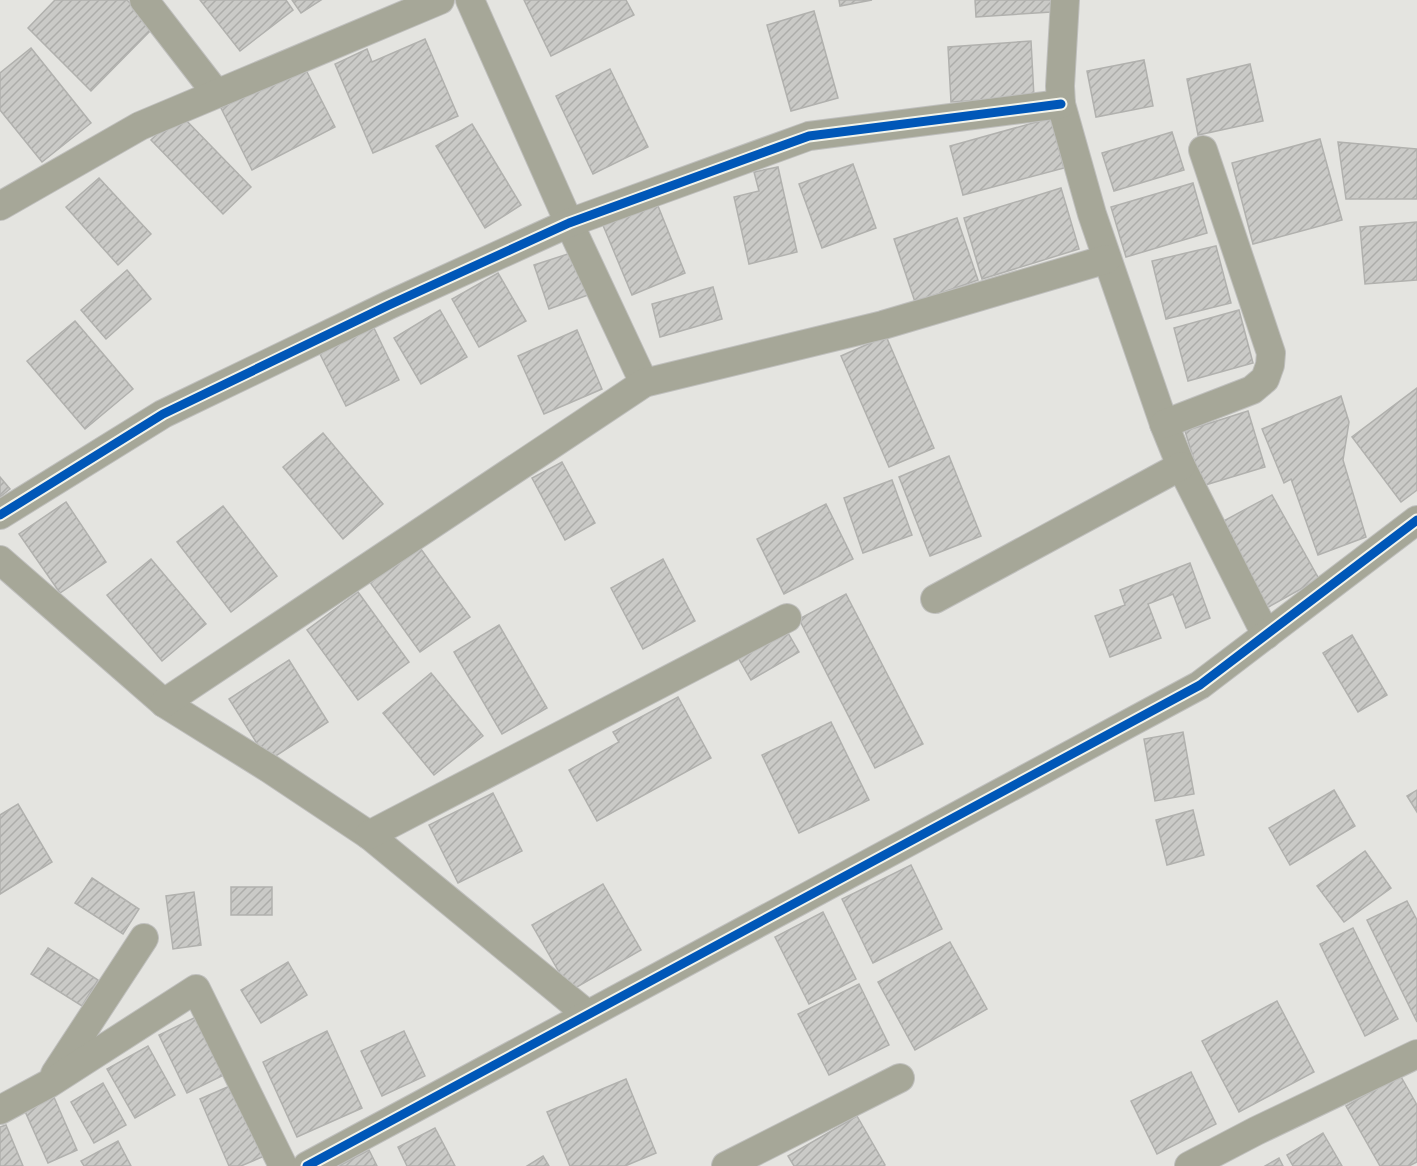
<svg xmlns="http://www.w3.org/2000/svg" width="1417" height="1166" viewBox="0 0 1417 1166" font-family="'PT Sans Narrow',sans-serif">
  <style>
    .building { fill: url(#building-hatch); stroke: #b1b1ae; stroke-width: 1.5 }
    .lines { fill: none; stroke-linecap: round; stroke-linejoin: round }
    .street-casing { stroke: #bfbfbd; stroke-width: 30 }
    .street { stroke: #a6a798; stroke-width: 28 }
    .cycleway-casing { stroke: #f3f4eb; stroke-width: 13 }
    .cycleway { stroke: #0057b8; stroke-width: 9 }
  </style>
  <defs>
    <pattern id="building-hatch" width="6" height="6" patternUnits="userSpaceOnUse" patternTransform="scale(1.5)"><rect width="6" height="6" fill="#cacac7"/><path d="M-1 1l2-2M0 6l6-6M5 7l2-2" fill="none" stroke="#adadaa"/></pattern>
  </defs>
  <rect width="100%" height="100%" fill="#e4e4e0"/>
  <g class="building">
    <path d="M 55,0 L 127,0 L 154,27 L 91,91 L 28,28 Z"/>
    <path d="M 200,0 L 286,0 L 293,10 L 240,51 Z"/>
    <path d="M 292,0 L 321,0 L 301,13 Z"/>
    <path d="M 524,0 L 626,0 L 634,15 L 551,56 Z"/>
    <path d="M 839,0 L 872,0 L 840,6 Z"/>
    <path d="M 975,0 L 1051,0 L 1051,12 L 976,17 Z"/>
    <path d="M 814,11 L 838,98 L 791,111 L 767,25 Z"/>
    <path d="M 425,39 L 458,116 L 373,153 L 335,64 L 367,49 L 372,62 Z"/>
    <path d="M 1031,41 L 1034,97 L 951,102 L 948,47 Z"/>
    <path d="M 31,48 L 91,123 L 42,162 L 0,110 L 0,73 Z"/>
    <path d="M 1144,60 L 1153,106 L 1096,117 L 1087,71 Z"/>
    <path d="M 1250,64 L 1263,121 L 1198,135 L 1187,79 Z"/>
    <path d="M 304,66 L 335,127 L 252,170 L 221,108 Z"/>
    <path d="M 610,69 L 648,147 L 593,174 L 556,96 Z"/>
    <path d="M 179,113 L 251,187 L 223,214 L 151,140 Z"/>
    <path d="M 1051,118 L 1064,168 L 963,195 L 950,146 Z"/>
    <path d="M 472,124 L 521,205 L 485,228 L 436,146 Z"/>
    <path d="M 1172,132 L 1184,170 L 1114,191 L 1102,153 Z"/>
    <path d="M 1320,139 L 1342,220 L 1253,244 L 1232,163 Z"/>
    <path d="M 1338,142 L 1417,149 L 1417,199 L 1346,199 Z"/>
    <path d="M 853,164 L 876,228 L 822,248 L 799,184 Z"/>
    <path d="M 778,167 L 797,252 L 749,264 L 734,197 L 759,191 L 754,172 Z"/>
    <path d="M 99,178 L 151,234 L 118,265 L 66,207 Z"/>
    <path d="M 1193,183 L 1207,233 L 1126,257 L 1111,207 Z"/>
    <path d="M 1061,188 L 1079,249 L 982,279 L 964,218 Z"/>
    <path d="M 656,201 L 685,273 L 632,295 L 602,223 Z"/>
    <path d="M 957,218 L 978,280 L 915,302 L 894,239 Z"/>
    <path d="M 1417,222 L 1417,280 L 1365,284 L 1360,227 Z"/>
    <path d="M 1216,246 L 1231,303 L 1166,319 L 1152,261 Z"/>
    <path d="M 574,252 L 588,295 L 549,309 L 534,265 Z"/>
    <path d="M 127,270 L 151,299 L 106,339 L 81,310 Z"/>
    <path d="M 498,273 L 526,321 L 479,347 L 452,299 Z"/>
    <path d="M 713,287 L 722,319 L 660,337 L 652,304 Z"/>
    <path d="M 440,310 L 467,357 L 421,384 L 394,338 Z"/>
    <path d="M 1239,310 L 1253,363 L 1188,381 L 1174,328 Z"/>
    <path d="M 75,321 L 133,389 L 85,429 L 27,361 Z"/>
    <path d="M 372,324 L 399,380 L 346,406 L 318,350 Z"/>
    <path d="M 577,330 L 602,389 L 544,414 L 518,356 Z"/>
    <path d="M 886,336 L 934,448 L 889,467 L 841,356 Z"/>
    <path d="M 1417,388 L 1417,490 L 1401,502 L 1352,437 Z"/>
    <path d="M 1341,396 L 1349,422 L 1343,460 L 1366,537 L 1318,555 L 1291,479 L 1284,483 L 1262,429 Z"/>
    <path d="M 1248,411 L 1265,467 L 1202,486 L 1185,431 Z"/>
    <path d="M 323,433 L 383,504 L 343,539 L 283,467 Z"/>
    <path d="M 949,456 L 981,536 L 930,556 L 899,477 Z"/>
    <path d="M 562,462 L 595,523 L 565,540 L 532,478 Z"/>
    <path d="M 0,477 L 10,489 L 0,497 Z"/>
    <path d="M 892,480 L 912,535 L 863,553 L 844,498 Z"/>
    <path d="M 1272,495 L 1319,579 L 1265,609 L 1218,524 Z"/>
    <path d="M 66,502 L 106,562 L 60,593 L 19,534 Z"/>
    <path d="M 826,504 L 853,559 L 784,594 L 757,539 Z"/>
    <path d="M 223,506 L 277,576 L 231,612 L 177,542 Z"/>
    <path d="M 418,545 L 470,617 L 420,652 L 369,581 Z"/>
    <path d="M 151,559 L 206,624 L 162,661 L 107,595 Z"/>
    <path d="M 663,559 L 695,621 L 643,649 L 611,588 Z"/>
    <path d="M 1190,563 L 1210,618 L 1186,628 L 1173,594 L 1148,604 L 1161,638 L 1110,657 L 1095,616 L 1125,605 L 1120,590 Z"/>
    <path d="M 358,592 L 409,662 L 358,700 L 307,630 Z"/>
    <path d="M 846,594 L 923,744 L 875,768 L 799,619 Z"/>
    <path d="M 499,625 L 547,708 L 502,734 L 454,652 Z"/>
    <path d="M 784,626 L 799,652 L 751,680 L 736,654 Z"/>
    <path d="M 1352,635 L 1387,695 L 1358,712 L 1323,653 Z"/>
    <path d="M 289,660 L 328,722 L 268,761 L 229,699 Z"/>
    <path d="M 431,673 L 483,736 L 434,775 L 383,713 Z"/>
    <path d="M 678,697 L 711,758 L 597,821 L 569,770 L 619,742 L 613,732 Z"/>
    <path d="M 831,722 L 869,800 L 799,833 L 762,755 Z"/>
    <path d="M 1183,732 L 1194,794 L 1155,801 L 1144,739 Z"/>
    <path d="M 1334,790 L 1355,826 L 1290,865 L 1269,828 Z"/>
    <path d="M 1417,790 L 1417,812 L 1407,796 Z"/>
    <path d="M 493,793 L 522,851 L 458,883 L 429,825 Z"/>
    <path d="M 18,804 L 52,862 L 0,894 L 0,815 Z"/>
    <path d="M 1193,810 L 1204,855 L 1167,865 L 1156,820 Z"/>
    <path d="M 1365,851 L 1391,888 L 1344,922 L 1317,886 Z"/>
    <path d="M 911,865 L 942,929 L 873,963 L 842,899 Z"/>
    <path d="M 92,878 L 139,909 L 123,934 L 75,903 Z"/>
    <path d="M 603,884 L 641,950 L 570,991 L 532,925 Z"/>
    <rect x="231" y="887" width="41" height="28"/>
    <path d="M 194,892 L 201,945 L 173,949 L 166,896 Z"/>
    <path d="M 1407,901 L 1417,920 L 1417,1022 L 1367,920 Z"/>
    <path d="M 823,912 L 856,979 L 809,1004 L 775,937 Z"/>
    <path d="M 1353,928 L 1398,1019 L 1365,1036 L 1320,944 Z"/>
    <path d="M 950,942 L 987,1009 L 915,1050 L 878,982 Z"/>
    <path d="M 48,948 L 98,980 L 82,1006 L 31,974 Z"/>
    <path d="M 288,962 L 307,995 L 261,1023 L 241,990 Z"/>
    <path d="M 859,984 L 889,1045 L 829,1075 L 798,1014 Z"/>
    <path d="M 1277,1001 L 1314,1072 L 1239,1112 L 1202,1041 Z"/>
    <path d="M 200,1015 L 228,1073 L 187,1093 L 159,1035 Z"/>
    <path d="M 327,1031 L 362,1108 L 297,1137 L 263,1062 Z"/>
    <path d="M 404,1031 L 425,1076 L 382,1096 L 361,1051 Z"/>
    <path d="M 148,1046 L 175,1095 L 135,1118 L 107,1069 Z"/>
    <path d="M 1191,1072 L 1216,1124 L 1157,1154 L 1131,1101 Z"/>
    <path d="M 1400,1075 L 1417,1105 L 1417,1162 L 1409,1166 L 1380,1166 L 1346,1106 Z"/>
    <path d="M 626,1079 L 656,1153 L 625,1166 L 570,1166 L 547,1112 Z"/>
    <path d="M 239,1082 L 269,1154 L 241,1166 L 229,1166 L 200,1099 Z"/>
    <path d="M 103,1083 L 126,1125 L 94,1143 L 71,1102 Z"/>
    <path d="M 53,1095 L 77,1150 L 48,1163 L 24,1109 Z"/>
    <path d="M 857,1116 L 885,1165 L 883,1166 L 794,1166 L 788,1156 Z"/>
    <path d="M 6,1125 L 23,1166 L 0,1166 L 0,1127 Z"/>
    <path d="M 435,1128 L 455,1166 L 407,1166 L 398,1147 Z"/>
    <path d="M 1323,1133 L 1342,1166 L 1293,1166 L 1287,1155 Z"/>
    <path d="M 118,1141 L 131,1166 L 84,1166 L 81,1161 Z"/>
    <path d="M 369,1150 L 377,1166 L 339,1166 Z"/>
    <path d="M 543,1156 L 549,1166 L 527,1166 Z"/>
    <path d="M 1279,1158 L 1283,1166 L 1265,1166 Z"/>
  </g>
  <g class="lines">
    <defs>
      <g id="street">
        <path d="M 144,0 L 216,93"/>
        <path d="M 470,0 L 569,223 L 644,383"/>
        <path d="M 1065,0 L 1060,86 L 1061,104 L 1092,214 L 1164,424 L 1181,466 L 1266,635"/>
        <path d="M 0,206 L 140,126 L 440,0"/>
        <path d="M 1164,424 L 1252,390 L 1265,379 L 1270,365 L 1271,353 L 1203,150"/>
        <path d="M 0,515 L 163,414 L 389,305 L 569,223 L 809,136 L 1061,104"/>
        <path d="M 0,560 L 164,703 L 270,769 L 369,835 L 587,1014"/>
        <path d="M 935,599 L 1181,466"/>
        <path d="M 164,703 L 644,383 L 883,325 L 1107,259"/>
        <path d="M 369,835 L 787,618"/>
        <path d="M 55,1074 L 144,938"/>
        <path d="M 0,1110 L 50,1083 L 196,989 L 283,1166"/>
        <path d="M 307,1166 L 1200,685 L 1417,520"/>
        <path d="M 726,1166 L 900,1078"/>
        <path d="M 1189,1166 L 1256,1131 L 1417,1054"/>
      </g>
    </defs>
    <use href="#street" class="street-casing"/>
    <use href="#street" class="street"/>
    <defs>
      <g id="cycleway">
        <path d="M 0,515 L 163,414 L 389,305 L 569,223 L 809,136 L 1061,104"/>
        <path d="M 307,1166 L 1200,685 L 1417,520"/>
      </g>
    </defs>
    <use href="#cycleway" class="cycleway-casing"/>
    <use href="#cycleway" class="cycleway"/>
  </g>
</svg>
